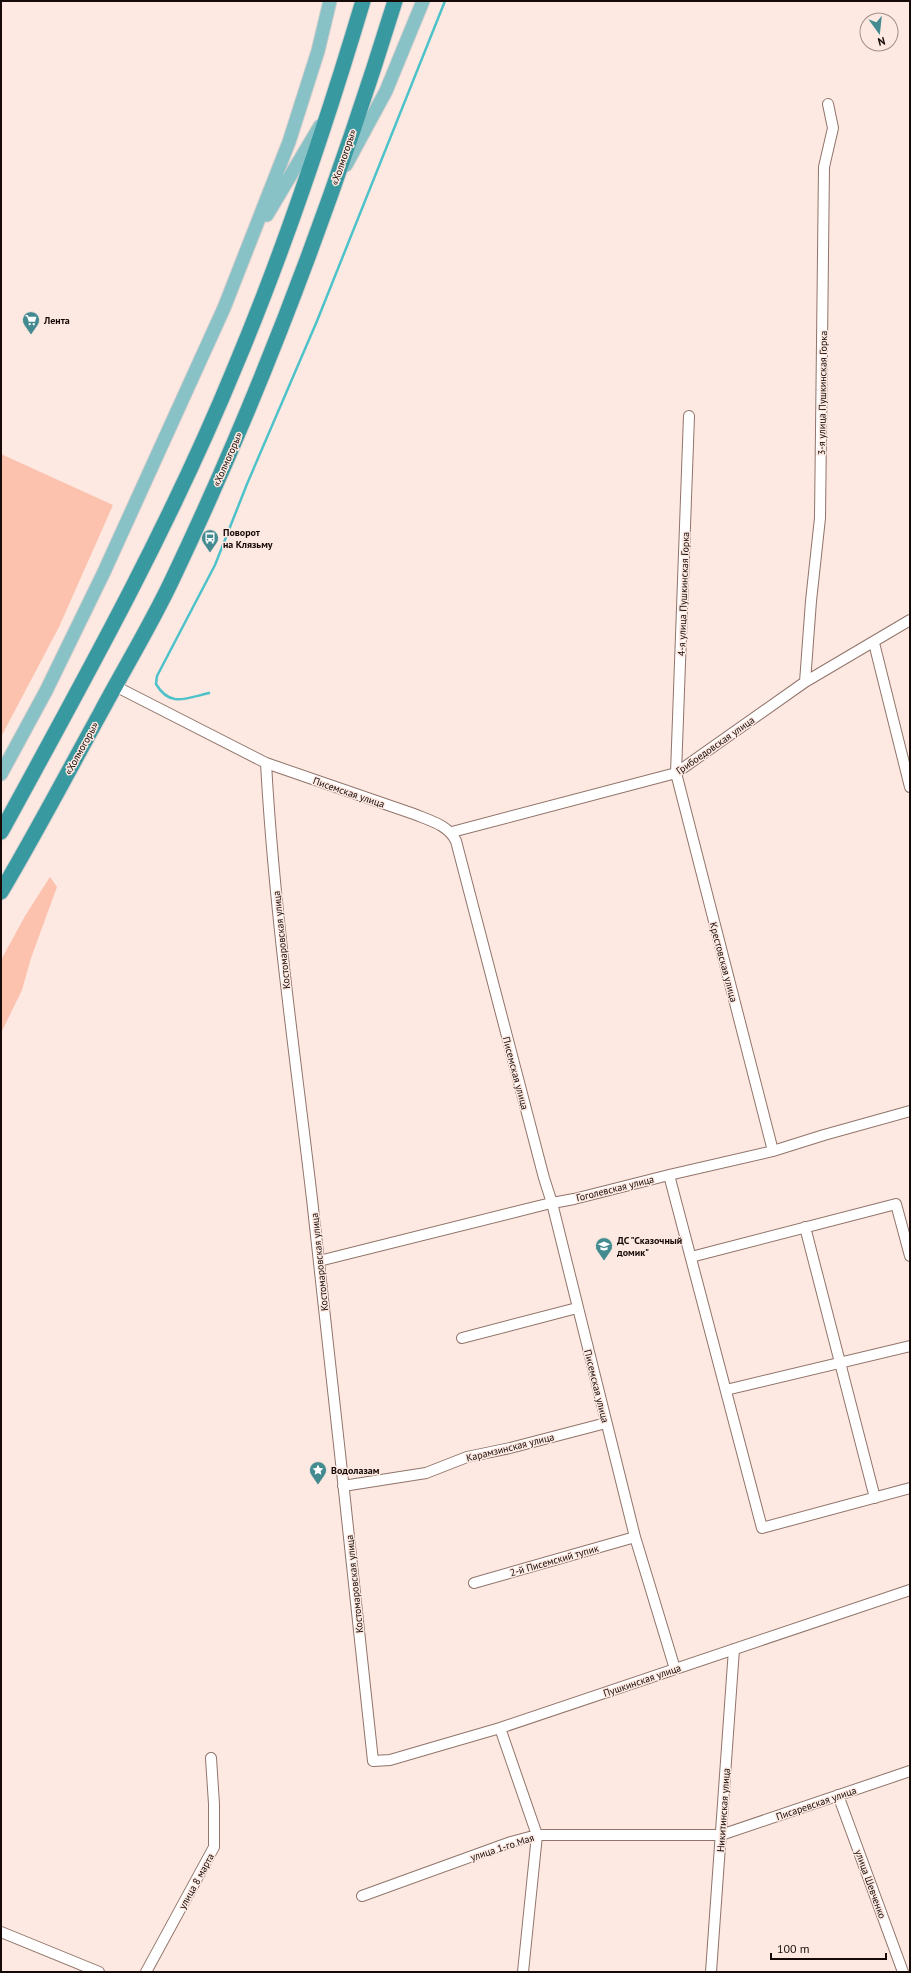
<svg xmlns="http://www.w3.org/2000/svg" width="911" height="1973" font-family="'PT Sans',sans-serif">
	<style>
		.green { fill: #fcc2ae }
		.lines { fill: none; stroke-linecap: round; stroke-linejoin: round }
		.stream { stroke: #4ec2c9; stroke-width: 2.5 }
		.minor-casing { stroke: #91746a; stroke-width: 12 }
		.major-casing { stroke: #d0cecd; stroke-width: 15 }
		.highway-casing { stroke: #d0cecd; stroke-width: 17 }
		.minor { stroke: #fff; stroke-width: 10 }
		.major { stroke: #88c2c6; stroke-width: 13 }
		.highway { stroke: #389aa0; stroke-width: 15 }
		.labels { text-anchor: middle; stroke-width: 3; stroke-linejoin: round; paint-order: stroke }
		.street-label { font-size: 10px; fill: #150a07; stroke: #fde9e2 }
		.poi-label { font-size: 10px; font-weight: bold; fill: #150a07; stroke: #fde9e2; text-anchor: start }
	</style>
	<rect width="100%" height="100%" fill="#fde9e2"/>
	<path class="green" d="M1 454 113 505 59 627 1 737Z
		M50 877 57 887 31 958 22 990 1 1033V960L25 916Z"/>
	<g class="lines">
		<path class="stream" d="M209 693C187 698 170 708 156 684L157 676 215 565 247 484 317 321 445 1"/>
		<g class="minor-casing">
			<path id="minor" d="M689 416 676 773 773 1151
				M874 643 910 787
				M805 682 811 601 820 518 824 167 833 128 828 104
				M115 686 266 763 414 814C431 821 448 825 456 841L544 1178 552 1203 635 1537 675 1669
				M266 763C274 909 295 1054 312 1199 333 1386 353 1574 373 1761L390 1760 500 1728 910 1590
				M452 832 676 773 805 682 910 620
				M669 1175 762 1528 910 1488
				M805 1227 875 1498
				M691 1257 896 1204 910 1256
				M319 1261 547 1204 574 1199 669 1175 773 1151 824 1135 910 1111
				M462 1338 577 1308
				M726 1390 910 1346
				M343 1486 426 1473 467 1457 510 1448 606 1423
				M474 1583 635 1537
				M500 1728 537 1835 523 1972
				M838 1795 903 1972
				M362 1896 511 1842 537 1835H721L910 1771
				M1 1932 99 1972
				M146 1972 214 1847V1804L211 1758
				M711 1972 734 1649"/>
		</g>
		<g class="major-casing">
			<path id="major" d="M346 165 386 91 423 1
				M267 215 320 126
				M1 774 46 691 104 572 224 308 289 142 318 51 330 1"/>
		</g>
		<g class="highway-casing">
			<path id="highway" d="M1 832C84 680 169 528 235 367 285 248 326 125 363 1
				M1 892C36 833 68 772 101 712 125 667 152 623 173 578 262 391 334 198 395 1"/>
		</g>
		<use href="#minor" class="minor"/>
		<use href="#major" class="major"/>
		<use href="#highway" class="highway"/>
	</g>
	<defs>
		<g id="supermarket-pin" transform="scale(0.9)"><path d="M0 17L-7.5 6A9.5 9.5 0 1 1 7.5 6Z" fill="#438b90" stroke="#fde9e2"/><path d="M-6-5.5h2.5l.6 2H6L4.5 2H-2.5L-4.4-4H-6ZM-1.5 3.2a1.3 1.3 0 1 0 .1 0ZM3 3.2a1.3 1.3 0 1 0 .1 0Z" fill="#fff"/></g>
		<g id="bus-pin" transform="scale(0.9)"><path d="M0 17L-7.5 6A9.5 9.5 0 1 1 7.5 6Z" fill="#438b90" stroke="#fde9e2"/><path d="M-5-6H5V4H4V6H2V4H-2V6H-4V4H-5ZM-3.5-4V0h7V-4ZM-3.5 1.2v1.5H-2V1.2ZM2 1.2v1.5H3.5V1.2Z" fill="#fff"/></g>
		<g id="school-pin" transform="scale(0.9)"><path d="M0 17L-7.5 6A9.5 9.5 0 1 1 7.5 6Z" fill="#438b90" stroke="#fde9e2"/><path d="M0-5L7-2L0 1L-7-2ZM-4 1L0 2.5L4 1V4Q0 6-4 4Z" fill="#fff"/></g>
		<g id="sight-pin" transform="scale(0.9)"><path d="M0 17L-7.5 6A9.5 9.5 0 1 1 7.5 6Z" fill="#438b90" stroke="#fde9e2"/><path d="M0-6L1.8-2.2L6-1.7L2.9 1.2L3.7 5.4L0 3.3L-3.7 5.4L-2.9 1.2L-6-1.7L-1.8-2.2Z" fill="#fff"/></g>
	</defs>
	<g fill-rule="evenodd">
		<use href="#supermarket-pin" x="31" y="320"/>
		<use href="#bus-pin" x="210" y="538"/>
		<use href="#school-pin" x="604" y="1246"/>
		<use href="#sight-pin" x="318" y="1470"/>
	</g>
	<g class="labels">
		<g class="street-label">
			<text transform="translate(343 157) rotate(-71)" y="4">«Холмогоры»</text>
			<text transform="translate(822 393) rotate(-89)" y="4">3-я улица Пушкинская Горка</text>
			<text transform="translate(227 459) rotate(-66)" y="4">«Холмогоры»</text>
			<text transform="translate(683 594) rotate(-88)" y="4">4-я улица Пушкинская Горка</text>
			<text transform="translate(715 745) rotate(-35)" y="4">Грибоедовская улица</text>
			<text transform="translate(81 748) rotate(-61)" y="4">«Холмогоры»</text>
			<text transform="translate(349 792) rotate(19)" y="4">Писемская улица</text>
			<text transform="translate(281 940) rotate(-96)" y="4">Костомаровская улица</text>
			<text transform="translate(724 962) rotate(75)" y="4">Крестовская улица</text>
			<text transform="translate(516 1073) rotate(75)" y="4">Писемская улица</text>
			<text transform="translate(615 1188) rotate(-14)" y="4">Гоголевская улица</text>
			<text transform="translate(319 1262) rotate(-96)" y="4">Костомаровская улица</text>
			<text transform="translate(597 1386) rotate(76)" y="4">Писемская улица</text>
			<text transform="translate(510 1447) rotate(-14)" y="4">Карамзинская улица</text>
			<text transform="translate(554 1560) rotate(-16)" y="4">2-й Писемский тупик</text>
			<text transform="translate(354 1584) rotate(-96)" y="4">Костомаровская улица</text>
			<text transform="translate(642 1680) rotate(-19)" y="4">Пушкинская улица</text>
			<text transform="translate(816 1803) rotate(-19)" y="4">Писаревская улица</text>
			<text transform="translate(723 1810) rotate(-86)" y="4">Никитинская улица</text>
			<text transform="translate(502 1847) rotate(-18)" y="4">улица 1-го Мая</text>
			<text transform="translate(196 1881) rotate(-61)" y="4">улица 8 марта</text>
			<text transform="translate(871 1884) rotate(70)" y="4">улица Шевченко</text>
		</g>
		<g class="poi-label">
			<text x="44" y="324">Лента</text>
			<text x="223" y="536">Поворот<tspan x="223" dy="12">на Клязьму</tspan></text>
			<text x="617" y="1244">ДС "Сказочный<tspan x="617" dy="12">домик"</tspan></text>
			<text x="331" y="1474">Водолазам</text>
		</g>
	</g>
	<rect width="911" height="1973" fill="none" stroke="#150a07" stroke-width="4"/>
	<g transform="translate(879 32) rotate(165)"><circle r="19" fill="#fde9e2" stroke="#a0908a"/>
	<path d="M0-3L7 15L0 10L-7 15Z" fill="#438b90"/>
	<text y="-6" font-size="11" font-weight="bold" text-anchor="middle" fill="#150a07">N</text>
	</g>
	<path d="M771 1953v6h115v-6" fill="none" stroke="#150a07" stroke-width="2"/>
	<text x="777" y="1953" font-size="12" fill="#150a07" stroke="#fde9e2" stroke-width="3" paint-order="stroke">100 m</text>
</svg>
